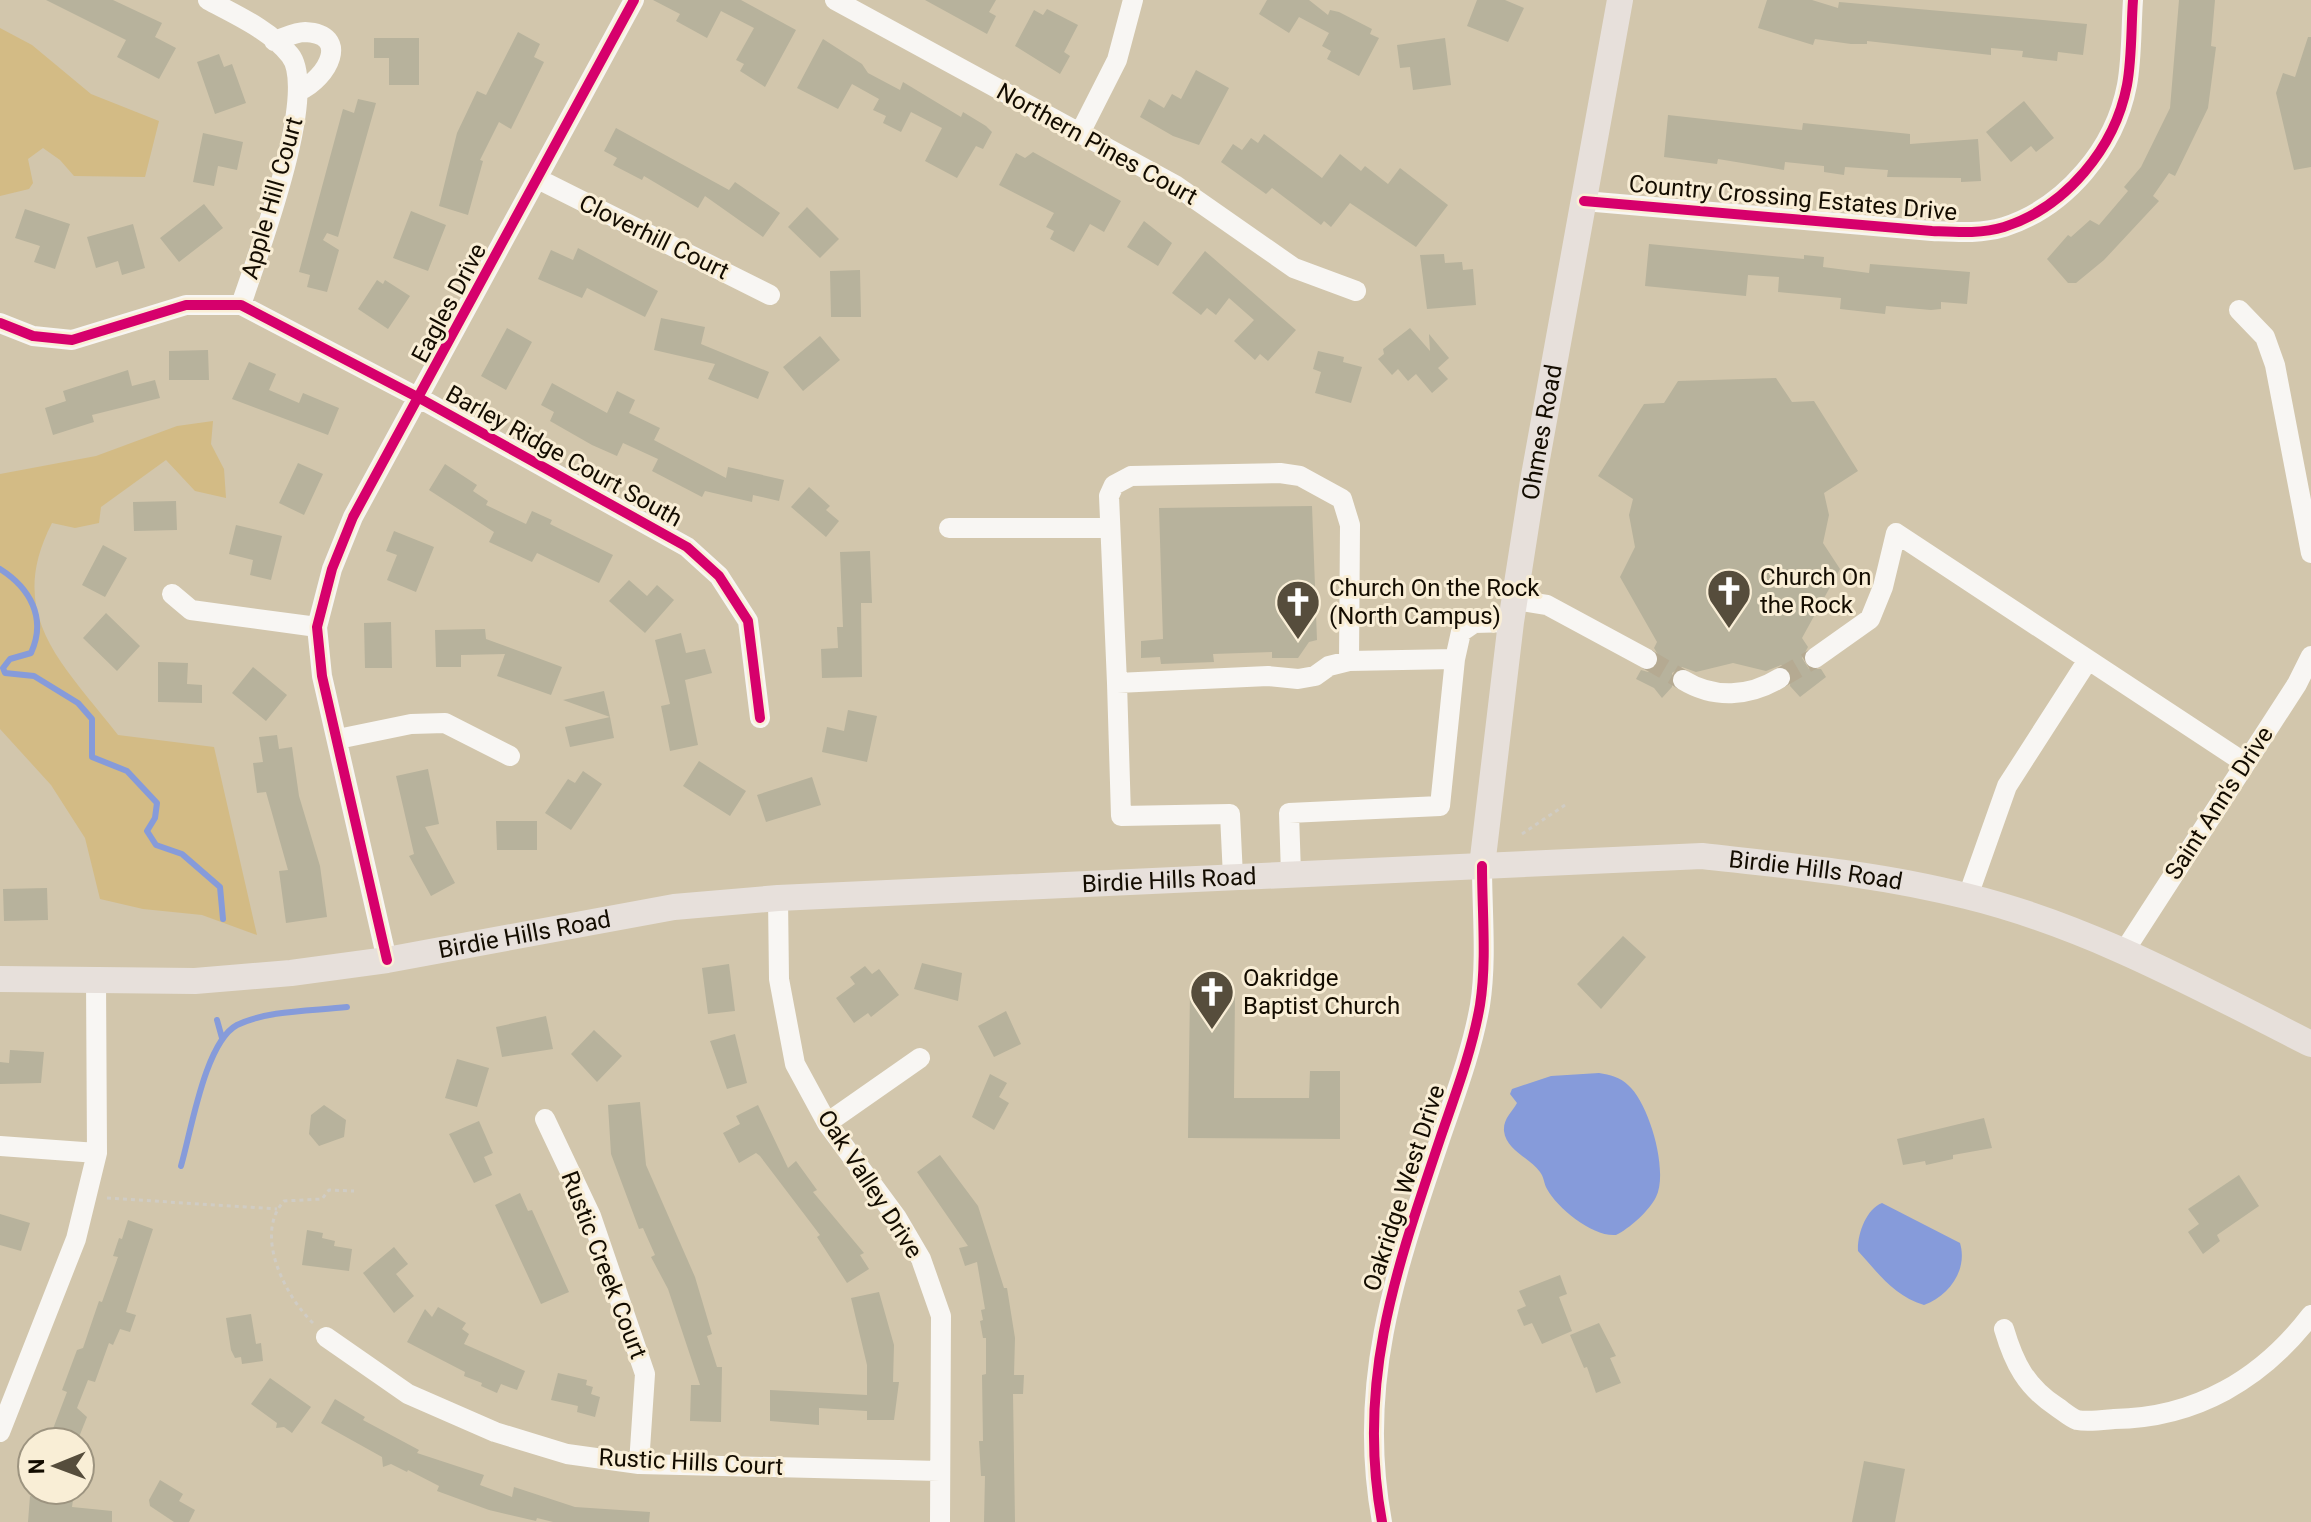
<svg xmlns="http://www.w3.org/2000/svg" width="2311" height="1522" font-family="Roboto,sans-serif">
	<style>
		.green { fill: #d3bb85 }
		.water { fill: #869bda }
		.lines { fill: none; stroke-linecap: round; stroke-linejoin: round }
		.stream { stroke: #869bda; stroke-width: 6 }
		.building { fill: #b7b29c }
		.minor-tunnel { stroke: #b5aa92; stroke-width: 20; stroke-dasharray: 20 10; stroke-linecap: butt }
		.path { stroke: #d0ccc4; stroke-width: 3; stroke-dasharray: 4 4; stroke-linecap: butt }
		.minor { stroke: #f8f6f3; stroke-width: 20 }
		.major { stroke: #e7e0db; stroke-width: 26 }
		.cycleway-casing { stroke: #f9eed6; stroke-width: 15 }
		.cycleway { stroke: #d6006c; stroke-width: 10 }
		.labels { text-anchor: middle; stroke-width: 6; stroke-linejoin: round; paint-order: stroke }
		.street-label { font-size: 24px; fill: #130c00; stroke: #f9eed6 }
		.poi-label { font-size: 24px; fill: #130c00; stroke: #f9eed6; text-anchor: start }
	</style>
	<rect width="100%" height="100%" fill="#d2c6ac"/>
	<path class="green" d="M0 28 32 45 91 94 159 121 145 177 74 176 60 160 43 148 28 159 33 183 29 189 0 196Z
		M213 421 211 444 224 469 226 498 195 491 166 460 101 507 99 523 75 528 52 523C4 616 64 665 118 735L214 747 257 935 202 915 143 909 100 899 85 838 51 785 0 729V474L96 456 177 426Z"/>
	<path class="water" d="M1599 1073C1610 1075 1620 1077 1628 1085 1649 1103 1669 1171 1656 1197 1650 1210 1629 1229 1616 1235 1593 1237 1558 1209 1547 1189 1544 1184 1544 1177 1540 1172 1530 1158 1506 1150 1504 1131 1503 1119 1512 1112 1517 1103L1510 1094 1512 1089 1551 1076Z
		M1882 1203 1960 1243C1968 1270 1949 1296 1924 1305 1894 1296 1878 1273 1858 1251 1857 1235 1866 1209 1882 1203Z"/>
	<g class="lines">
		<path class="stream" d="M0 569C30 588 47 618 31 653L10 659 3 668 5 673 34 676 78 703 92 719V757L127 771 157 803 155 818 147 831 156 845 182 854 220 887 223 919
			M217 1020 222 1038
			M181 1166C191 1132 205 1042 237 1025 268 1010 313 1011 347 1007"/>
	</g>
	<path class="building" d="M46 0H113L162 23 155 37 176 48 159 79 117 57 126 40Z
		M653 0H741L796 30 765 87 740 71 744 64 736 60 754 28 721 11 707 38 676 21 680 14Z
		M925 0H996L989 12 996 16 987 34Z
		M1267 0H1309L1328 15 1330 10 1339 12 1372 29 1370 34 1379 38 1359 76 1327 59 1331 51 1322 46 1329 33 1299 17 1289 33 1259 14Z
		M1477 0H1505L1524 8 1508 42 1467 26Z
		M1767 0H1812L1838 8 1839 2 2087 24 2083 55 2058 52 2057 61 2022 57 2023 51 1991 48V55L1867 41V44H1851L1815 39 1813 45 1758 28Z
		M2179 0H2215L2211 46 2216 47 2208 108 2175 176 2169 173 2153 196 2159 201 2104 260 2076 283H2068L2047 259 2068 235 2071 237 2090 220 2099 225 2128 191 2124 187 2141 167 2170 108Z
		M1047 9 1078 25 1064 52 1070 56 1060 74 1015 46 1034 10 1043 15Z
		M518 32 540 44 534 57 544 62 511 129 499 122 480 160 483 161 468 215 439 206 457 133 477 91 486 95Z
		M2308 37H2311V167L2294 170 2276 93 2283 73 2295 77Z
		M374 38H419V85H389V58H374Z
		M1445 38 1451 85 1413 90 1410 67 1400 68 1397 45Z
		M823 39 862 64 868 73 900 90 903 82 961 117 963 112 986 126 992 132 983 149 976 146 957 178 925 161 942 128 911 112 901 132 883 123 886 116 873 110 879 99 852 84 838 109 797 88Z
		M219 54 224 67 232 64 246 103 215 114 197 62Z
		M1196 70 1229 88 1199 145 1173 136 1140 117 1149 99 1164 108 1172 94 1181 99Z
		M358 99 376 103 338 237 327 233 323 240 339 250 327 292 307 287 310 275 299 272 343 109 354 113Z
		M2024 101 2054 138 2036 152 2031 146 2011 162 1986 132Z
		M1668 115 1802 130 1803 123 1910 134V144L1978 139 1981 181 1961 182V178L1887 177 1888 170 1845 167 1844 175 1824 172V166L1785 162 1784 170 1718 159 1717 164 1664 157Z
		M616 128 729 190 735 182 780 213 763 237 705 196 698 208 644 176 642 180 613 165 617 158 604 151Z
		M203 133 243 142 237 170 218 166 214 186 193 182Z
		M1264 134 1322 178 1340 154 1361 171 1365 166 1388 184 1400 168 1448 205 1416 247 1350 203 1331 227 1324 221 1321 225 1272 188 1266 194 1221 162 1233 144 1242 150 1251 138 1258 143Z
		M1033 152 1121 201 1104 232 1090 224 1074 252 1050 239 1054 231 1046 227 1054 213 999 185 1016 153 1025 158Z
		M204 204 223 228 179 262 160 238Z
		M807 207 839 239 820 258 788 227Z
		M25 209 70 224 55 269 34 262 40 246 15 238Z
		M411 211 446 225 428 271 393 258Z
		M1144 221 1172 243 1158 266 1127 247Z
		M133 224 145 268 122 275 118 261 96 268 87 237Z
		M1649 244 1804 259V255L1824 257 1823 267 1869 273 1870 264 1970 272 1967 304 1941 302V309L1931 310 1886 306 1885 314 1840 309 1841 298 1778 292 1779 277 1748 275 1746 296 1645 286Z
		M578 248 658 291 645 317 587 288 582 298 538 279 551 250 573 260Z
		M1205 251 1296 330 1268 361 1260 354 1255 360 1234 341 1254 320 1229 298 1216 315 1207 308 1201 315 1172 293Z
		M1444 254 1445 263 1462 262 1463 270 1473 269 1476 305 1427 309 1420 255Z
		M860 270 861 317H831L830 271Z
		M377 280 383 284 385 280 410 296 388 329 358 309Z
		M661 318 705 327 701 344 769 372 758 399 708 379 715 364 654 350Z
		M507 328 532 342 506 390 481 376Z
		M1410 328 1430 351 1429 334 1449 358 1438 368 1448 379 1432 393 1416 374 1408 381 1398 369 1392 375 1378 359 1384 354 1383 349Z
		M820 336 840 360 803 391 783 367Z
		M208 350 209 380H169V351Z
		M1318 351 1344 357 1343 362 1362 367 1351 403 1315 393 1321 372 1313 369Z
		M249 362 276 374 269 390 299 403 303 393 339 408 328 435 232 399Z
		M128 370 132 386 155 380 160 398 92 415 94 422 53 435 45 408 66 401 63 391Z
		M1776 378 1792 402 1814 401 1858 471 1824 493 1829 515 1823 543 1840 569 1802 638 1808 647 1802 658 1809 669H1821L1826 677 1800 697 1790 686 1791 671 1781 665 1766 671 1733 663 1696 672 1682 667 1672 673V687L1662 698 1654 688 1636 679 1641 670 1648 672 1658 666 1660 658 1654 648 1657 642 1620 577 1635 547 1629 515 1633 499 1598 476 1644 404 1664 403 1678 381Z
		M552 383 607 413 617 391 635 400 629 413 660 428 654 440 726 478 728 467 784 480 779 501 753 495 752 502 705 491 702 497 652 471 658 459 623 443 617 456 592 445 550 421 554 412 541 405Z
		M298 463 323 474 304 515 279 503Z
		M445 464 477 485 473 491 488 501 486 505 526 524 532 511 552 520 550 524 613 555 599 583 537 553 532 562 489 542 494 532 429 490Z
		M809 487 830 506 826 510 839 521 826 537 791 507Z
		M176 501 177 530 134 531 133 502Z
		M1312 506 1317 640 1309 642 1298 658H1272V652L1213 654 1214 662 1161 664 1160 657 1141 658V641L1163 639 1159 508Z
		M236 525 282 536 271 580 250 575 253 560 229 554Z
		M394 531 434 547 416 592 387 580 397 555 386 551Z
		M103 545 127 558 105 597 82 585Z
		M870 551 872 603H861L862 677 822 678 821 649 838 648 837 627H843L840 552Z
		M629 580 647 596 657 585 674 600 645 633 609 601Z
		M106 613 140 646 117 671 83 638Z
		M391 622 392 668H365L364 623Z
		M485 629 486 639 562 667 551 695 497 676 505 654 461 655V667H436L435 630Z
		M681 633 686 653 705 649 712 673 685 680 698 745 670 751 661 706 670 704 655 640Z
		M158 662 188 663 187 684 202 685V703L158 702Z
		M253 667 287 695 266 721 232 693Z
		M604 691 610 717 563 700Z
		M848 710 877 716 867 762 822 752 827 727 844 731Z
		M610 717 614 738 570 747 565 727Z
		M277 735 279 749 292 747 299 796 320 866 327 917 286 923 279 871 288 870 266 792 257 793 253 763 263 762 259 737Z
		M699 761 746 791 730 816 683 786Z
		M428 769 439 824 425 827 455 883 431 896 409 856 414 854 396 776Z
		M583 771 602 784 571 830 545 813 568 779 575 783Z
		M812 777 821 805 766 822 757 795Z
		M496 821H537V850H497Z
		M47 888 48 920 4 921 3 889Z
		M1623 936 1646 957 1601 1009 1577 984Z
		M922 963 962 973 958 1001 914 989Z
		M729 964 735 1011 708 1014 702 968Z
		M865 966 872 974 879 969 899 995 871 1017 868 1013 854 1023 836 998 855 984 850 977Z
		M1190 991 1235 992 1234 1098H1309L1310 1071H1340V1139L1188 1138Z
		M1006 1011 1021 1044 994 1057 978 1026Z
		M546 1016 553 1049 502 1057 496 1027Z
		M594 1030 622 1056 597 1082 571 1054Z
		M735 1034 747 1083 727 1089 710 1041Z
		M10 1050 44 1052 41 1083 0 1084V1062L9 1063Z
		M457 1059 489 1068 477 1107 445 1098Z
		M990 1074 1007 1083 999 1097 1009 1103 994 1130 972 1117Z
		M640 1102 646 1165 695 1277 712 1334 707 1336 717 1367H722L721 1422 690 1421 691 1385H700L668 1289 651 1257 655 1255 643 1228 639 1229 611 1154 608 1105Z
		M324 1105 346 1120 344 1137 319 1146 309 1134 311 1115Z
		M758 1105 788 1168 796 1161 817 1190 813 1192 864 1253 860 1255 869 1269 847 1283 817 1237 820 1235 760 1156 756 1153 739 1163 723 1133 740 1124 736 1116Z
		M1984 1118 1992 1148 1953 1155V1159L1926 1165 1925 1161 1903 1165 1897 1139Z
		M479 1121 493 1153 484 1157 492 1175 474 1183 449 1134Z
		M940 1155 978 1206 1004 1288H1007L1015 1338 1014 1375H1024L1023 1394H1013L1015 1522H984L985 1476H981L979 1441H983L982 1375 986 1374V1338H983L980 1321 983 1320 981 1310 985 1309 977 1262 965 1266 959 1248 968 1246 917 1172Z
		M2239 1175 2259 1206 2217 1235 2220 1241 2203 1254 2188 1232 2199 1224 2188 1209Z
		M520 1193 528 1211 532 1210 569 1292 541 1304 495 1205Z
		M0 1214 30 1223 21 1251 0 1245Z
		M128 1220 153 1229 126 1312 136 1315 130 1332 120 1329 113 1345 109 1343 95 1382 88 1380 77 1408 87 1417 77 1442H48L67 1392 62 1390 77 1350 83 1348 99 1301 102 1302 118 1257 113 1256 119 1238 122 1239Z
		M307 1230 323 1233 322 1238 335 1241 334 1246 352 1249 349 1271 302 1265Z
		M394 1247 408 1264 396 1274 414 1296 394 1313 363 1273Z
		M1560 1275 1567 1294 1559 1297 1572 1331 1542 1344 1532 1323 1524 1326 1517 1310 1526 1306 1519 1291Z
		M879 1292 894 1345 893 1382H899L894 1420H867V1411L819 1408V1425L770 1421V1390L867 1395V1365L851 1298Z
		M438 1307 466 1323 462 1329 469 1334 464 1344 525 1371 517 1390 501 1384 497 1393 481 1386 482 1383 464 1376 465 1372 407 1342 425 1309 432 1317Z
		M251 1314 256 1344 261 1343 263 1361 242 1364 241 1357 235 1358 231 1350 226 1318Z
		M1599 1323 1616 1356 1610 1358 1621 1383 1596 1393 1587 1367 1584 1368 1570 1335Z
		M558 1373 587 1380 586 1385 593 1387 591 1394 600 1397 595 1417 577 1412 578 1406 551 1400Z
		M270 1378 311 1407 292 1433 284 1427 276 1428 277 1423 251 1404Z
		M335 1399 365 1417 363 1420 419 1450 417 1453 484 1475 480 1485 512 1497 514 1487 575 1507 650 1512 649 1522H553L537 1518 536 1521 489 1510 437 1491 439 1486 408 1470 407 1472 391 1464 383 1467 382 1457 321 1423Z
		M1864 1461 1905 1469 1895 1522H1852Z
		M160 1480 183 1494 179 1501 195 1510 189 1522H174L150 1506 149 1500Z
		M30 1496 73 1500 72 1507 112 1511V1522H28Z"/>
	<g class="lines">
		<path class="minor-tunnel" d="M1647 659 1683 680
			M1780 678 1815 658"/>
		<path class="path" d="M1522 834 1565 805
			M107 1198 277 1209
			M313 1323C286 1297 253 1235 284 1201L322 1199 329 1190 354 1191"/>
		<path class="minor" d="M208 0C236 15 270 30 290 55 320 92 256 259 241 305
			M835 0 1175 185 1294 268 1356 291
			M274 41C284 38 295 32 305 32 351 34 328 78 299 91
			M1080 133 1117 60 1133 0
			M538 179 770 295
			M1584 201 1932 231C1956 232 1981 234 2004 227 2066 207 2115 148 2127 85 2132 58 2131 28 2133 0
			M2239 310 2265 337 2275 365 2311 553
			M0 323 33 336 72 340 186 305H241L421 399 687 547 719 576 748 621 760 718
			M949 528H1110
			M172 594 191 610 317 627
			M1515 600 1547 605 1647 659
			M1815 658 1870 619 1883 587 1896 533 2245 763
			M1683 680C1714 699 1749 697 1780 678
			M1117 683 1109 496 1114 485 1131 476 1280 473 1300 476 1342 499 1350 525 1349 661
			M338 739 411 724 445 723 510 756
			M1291 874 1289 813 1440 806 1455 659 1461 632 1474 623 1511 622
			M1233 877 1230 814 1121 816 1117 683 1268 676 1298 679 1315 676 1329 666 1349 661 1455 659
			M1968 896 2007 786 2088 660
			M778 898 779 979 795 1064 827 1123 897 1218 921 1259 941 1316 940 1522
			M2125 950 2297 684 2311 656
			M387 960 322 676 317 627 332 569 353 517 634 0
			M545 1119 591 1216 645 1374 639 1464
			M827 1123 920 1058
			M0 1146 97 1153
			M2004 1329C2014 1363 2026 1387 2057 1407 2063 1411 2071 1418 2077 1420 2088 1422 2103 1420 2114 1419 2196 1418 2262 1379 2311 1315
			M326 1337 408 1394 495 1432 567 1454 639 1464 940 1471
			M0 1432 76 1239 97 1153 96 978
			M1382 1522C1356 1382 1396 1270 1440 1139 1455 1095 1472 1051 1480 1005 1487 961 1482 911 1482 866"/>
		<g class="major">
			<path id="s1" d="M1482 866 1511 622 1533 481 1620 0"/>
			<path id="s2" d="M0 979 195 981 291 973 387 960 674 907 778 898 1702 856C1791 866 1880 874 1966 896 2089 926 2200 988 2311 1044"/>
		</g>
		<g class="cycleway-casing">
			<path id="cycleway" d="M1584 201 1932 231C1956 232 1981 234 2004 227 2066 207 2115 148 2127 85 2132 58 2131 28 2133 0
				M0 323 33 336 72 340 186 305H241L421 399 687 547 719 576 748 621 760 718
				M387 960 322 676 317 627 332 569 353 517 634 0
				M1382 1522C1356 1382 1396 1270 1440 1139 1455 1095 1472 1051 1480 1005 1487 961 1482 911 1482 866"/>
		</g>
		<use href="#cycleway" class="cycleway"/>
	</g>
	<defs>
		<g id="church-pin" transform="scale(2.3)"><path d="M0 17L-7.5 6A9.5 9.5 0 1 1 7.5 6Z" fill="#564d3c" stroke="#f9eed6"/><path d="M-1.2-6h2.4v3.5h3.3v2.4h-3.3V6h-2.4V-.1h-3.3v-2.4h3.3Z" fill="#fff"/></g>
	</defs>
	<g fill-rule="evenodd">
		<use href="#church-pin" x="1729" y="591"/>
		<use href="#church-pin" x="1298" y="602"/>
		<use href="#church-pin" x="1212" y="992"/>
	</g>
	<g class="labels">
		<g class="street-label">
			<text transform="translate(1097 144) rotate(29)" y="8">Northern Pines Court</text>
			<text transform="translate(272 198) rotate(-74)" y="8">Apple Hill Court</text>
			<text transform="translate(1793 198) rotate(5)" y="8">Country Crossing Estates Drive</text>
			<text transform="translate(654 237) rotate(26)" y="8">Cloverhill Court</text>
			<text transform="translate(449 303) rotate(-62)" y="8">Eagles Drive</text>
			<text dy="8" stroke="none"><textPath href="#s1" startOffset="438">Ohmes Road</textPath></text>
			<text transform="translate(564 456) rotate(29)" y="8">Barley Ridge Court South</text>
			<text transform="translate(2219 803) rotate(-57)" y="8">Saint Ann's Drive</text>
			<text dy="8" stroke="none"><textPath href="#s2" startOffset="1824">Birdie Hills Road</textPath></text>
			<text dy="8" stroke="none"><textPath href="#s2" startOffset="1176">Birdie Hills Road</textPath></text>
			<text dy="8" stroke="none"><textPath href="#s2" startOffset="528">Birdie Hills Road</textPath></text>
			<text transform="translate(870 1184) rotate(57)" y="8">Oak Valley Drive</text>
			<text transform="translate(1404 1188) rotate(-72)" y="8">Oakridge West Drive</text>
			<text transform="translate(604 1265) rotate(69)" y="8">Rustic Creek Court</text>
			<text transform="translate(691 1462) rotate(3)" y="8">Rustic Hills Court</text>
		</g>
		<g class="poi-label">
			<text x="1760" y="585">Church On<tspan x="1760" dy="28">the Rock</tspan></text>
			<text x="1329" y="596">Church On the Rock<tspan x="1329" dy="28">(North Campus)</tspan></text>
			<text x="1243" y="986">Oakridge<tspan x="1243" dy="28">Baptist Church</tspan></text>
		</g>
	</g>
	<g transform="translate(56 1466) rotate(269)"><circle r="38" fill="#f9eed6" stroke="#9d9480" stroke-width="2"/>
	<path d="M0-6L14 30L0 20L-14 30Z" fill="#564d3c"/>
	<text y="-12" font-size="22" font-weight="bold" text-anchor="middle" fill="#130c00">N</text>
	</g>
</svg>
